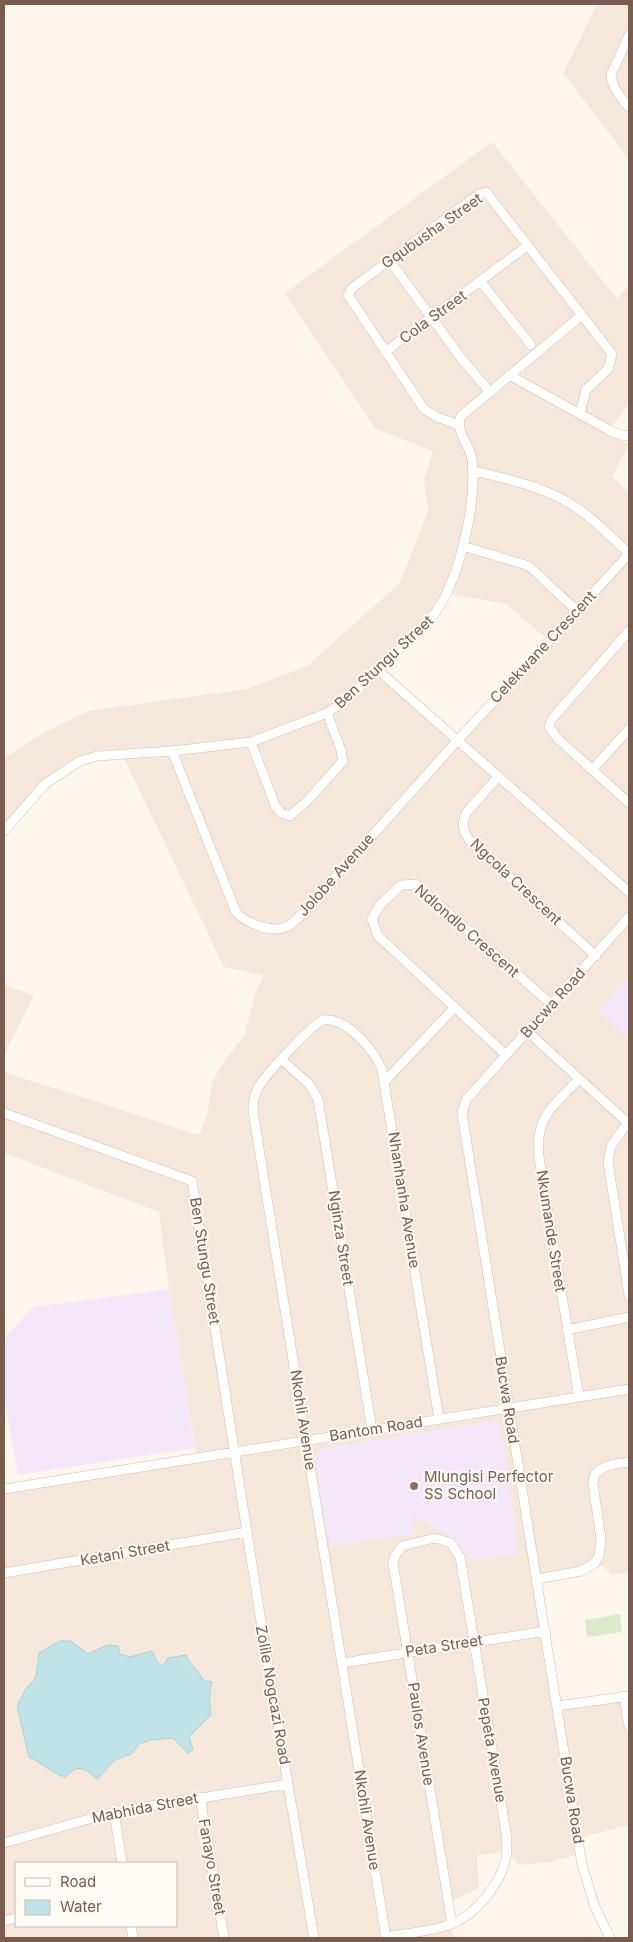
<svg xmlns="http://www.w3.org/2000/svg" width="633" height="1942" font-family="Inter,sans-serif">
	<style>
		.residential { fill: #f5e8da; fill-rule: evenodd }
		.education { fill: #f3e8fa }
		.green { fill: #d8ecc9 }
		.water { fill: #bfe3e8; stroke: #a5d3da }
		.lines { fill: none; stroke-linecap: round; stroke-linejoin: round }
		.minor-casing { stroke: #d1beb0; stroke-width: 10 }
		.minor { stroke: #fff; stroke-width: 9 }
		.education-dot { fill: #8d6e63; stroke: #fffaf3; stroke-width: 2 }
		.labels { text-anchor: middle; stroke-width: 4; stroke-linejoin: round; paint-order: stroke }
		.street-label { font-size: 15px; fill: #7a5c4d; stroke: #fffaf3 }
		.education-label { font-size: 15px; fill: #785e54; stroke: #fffaf3; text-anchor: start }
	</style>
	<rect width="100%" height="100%" fill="#fdf6ec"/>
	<path class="residential" d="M597 4H629V159L563 73Z
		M492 142 617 299 629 286V403L609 430 629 445 612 476 629 493V1572L612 1575 603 1566 538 1578 557 1705 629 1696V1825L578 1838 580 1854 550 1862 519 1865 507 1852 477 1855 479 1888 449 1902 453 1938H4V1489L197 1457 169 1289 159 1212 4 1153V1072L199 1135 207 1115 212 1083 221 1066 244 1036 257 989 264 975 224 967 122 754H113L64 770 4 831V759L45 732 88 711 246 689 307 666 400 583 428 511 424 479 433 451 376 429 285 293ZM447 593 506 604 548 640 457 740 379 670 443 604ZM16 1863H176V1926H16Z
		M4 985 34 995 4 1055Z"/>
	<path class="education" d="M629 977V1040L599 1011Z
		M169 1289 195 1448 18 1475 4 1396V1338L33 1307Z
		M493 1421 501 1428 519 1554 472 1560 445 1533 412 1515 414 1534 330 1546 315 1457 321 1449Z"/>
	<path class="green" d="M620 1614 622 1632 587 1637 585 1620Z"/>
	<path class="water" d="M60 1641H71L88 1654 108 1645 118 1646 120 1654 130 1657 152 1651 158 1663 163 1666 168 1658 186 1655C190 1665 199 1671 204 1681L212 1682C209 1691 209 1705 211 1715L189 1737 193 1750 188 1753 173 1738 150 1740 139 1744 131 1754 115 1760 97 1779 86 1770 76 1768 65 1777C51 1773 42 1763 29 1757L17 1706 26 1689 36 1677 39 1653Z"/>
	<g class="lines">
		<g class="minor-casing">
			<path id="minor" d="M629 35 611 75C612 88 621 98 629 107
				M390 261 461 358 489 391
				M481 282 531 345
				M385 352 527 246
				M509 375 609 430 623 436 629 435
				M459 425 437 417 424 409 348 295 352 288 479 194 486 192 612 354 608 369 586 390 580 414
				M473 471C509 479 550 488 580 510 598 523 613 539 629 553
				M463 546 529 566 576 610
				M629 631 552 719 549 726 557 738 629 803
				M378 670 629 892
				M251 742 275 805 281 813 290 816 309 799 343 761 341 750 327 713
				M172 751 236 912C245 923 271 933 286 927 291 925 297 919 301 915L457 741 629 554
				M592 770 629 729
				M497 778 466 813C461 825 463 832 471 842L596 956
				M4 831 45 784 80 761 97 756 172 751 251 742 327 713 346 700 428 622C459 587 477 505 472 459 470 445 454 430 461 416L582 315
				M528 1032 628 1123
				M505 1054 378 936 372 919 379 906 401 885 416 884 552 1005
				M282 1060 309 1084 318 1099 372 1430
				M385 1081 455 1007
				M4 1113 192 1181 267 1660 314 1938
				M629 1121 611 1146 608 1162 629 1295
				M567 1330 629 1317
				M579 1397 540 1164C533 1118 550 1110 579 1079
				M4 1489 629 1389
				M4 1573 247 1532
				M538 1579 581 1571 595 1563 599 1556 601 1539 593 1484C593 1465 614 1464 629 1462
				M342 1663 546 1631
				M624 1696 629 1726
				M557 1706 629 1696
				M200 1797 224 1938
				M114 1812 122 1863
				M4 1843 114 1812 288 1784
				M4 1921 16 1918
				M131 1926 133 1938
				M386 1937C406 1933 437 1931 454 1923 477 1913 501 1883 506 1858 508 1848 507 1838 505 1827L460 1557 451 1543 435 1538 402 1546 395 1556 393 1563 452 1924
				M386 1938 253 1111C253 1103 254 1095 258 1088 265 1075 311 1025 323 1020 347 1017 374 1050 382 1070L439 1419
				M610 1938 595 1907 582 1865 462 1113 466 1100 629 917"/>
		</g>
		<use href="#minor" class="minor"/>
	</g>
	<circle class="education-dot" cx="414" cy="1486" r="5"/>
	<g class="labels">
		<g class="street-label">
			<text transform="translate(432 231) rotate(-35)" y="5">Gqubusha Street</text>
			<text transform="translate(433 317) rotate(-36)" y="5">Cola Street</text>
			<text transform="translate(543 647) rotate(-47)" y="5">Celekwane Crescent</text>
			<text transform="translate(384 662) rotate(-43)" y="5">Ben Stungu Street</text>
			<text transform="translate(336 875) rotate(-48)" y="5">Jolobe Avenue</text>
			<text transform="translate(516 882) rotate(43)" y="5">Ngcola Crescent</text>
			<text transform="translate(467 931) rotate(41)" y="5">Ndlondlo Crescent</text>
			<text transform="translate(553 1003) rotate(-48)" y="5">Bucwa Road</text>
			<text transform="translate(404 1200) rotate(81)" y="5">Nhanhanha Avenue</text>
			<text transform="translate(551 1231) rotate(81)" y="5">Nkumande Street</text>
			<text transform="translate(341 1238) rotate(81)" y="5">Nginza Street</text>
			<text transform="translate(205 1261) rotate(81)" y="5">Ben Stungu Street</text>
			<text transform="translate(507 1400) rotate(81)" y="5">Bucwa Road</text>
			<text transform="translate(303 1420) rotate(81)" y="5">Nkohli Avenue</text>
			<text transform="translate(376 1429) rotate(-9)" y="5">Bantom Road</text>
			<text transform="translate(125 1553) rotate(-10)" y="5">Ketani Street</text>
			<text transform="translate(444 1646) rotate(-9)" y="5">Peta Street</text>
			<text transform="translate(273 1695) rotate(80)" y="5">Zolile Nogcazi Road</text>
			<text transform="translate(421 1734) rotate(81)" y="5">Paulos Avenue</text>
			<text transform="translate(492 1750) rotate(80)" y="5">Pepeta Avenue</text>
			<text transform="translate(572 1800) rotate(81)" y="5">Bucwa Road</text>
			<text transform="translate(145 1808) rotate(-11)" y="5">Mabhida Street</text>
			<text transform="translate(367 1820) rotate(81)" y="5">Nkohli Avenue</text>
			<text transform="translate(212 1867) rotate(80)" y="5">Fanayo Street</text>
		</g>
		<g class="education-label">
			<text x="424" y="1482">Mlungisi Perfector<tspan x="424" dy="17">SS School</tspan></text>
		</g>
	</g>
	<rect width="633" height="1942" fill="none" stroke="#7a5c4d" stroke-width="10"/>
	<rect x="15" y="1862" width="162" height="65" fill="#fffaf3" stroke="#cabbb1"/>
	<rect x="25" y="1878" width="25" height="8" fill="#ffffff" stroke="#cabbb1"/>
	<text x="60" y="1887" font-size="15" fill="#7a5c4d">Road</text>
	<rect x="25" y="1900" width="25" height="15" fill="#bfe3e8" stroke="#cabbb1"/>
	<text x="60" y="1912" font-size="15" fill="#7a5c4d">Water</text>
</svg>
